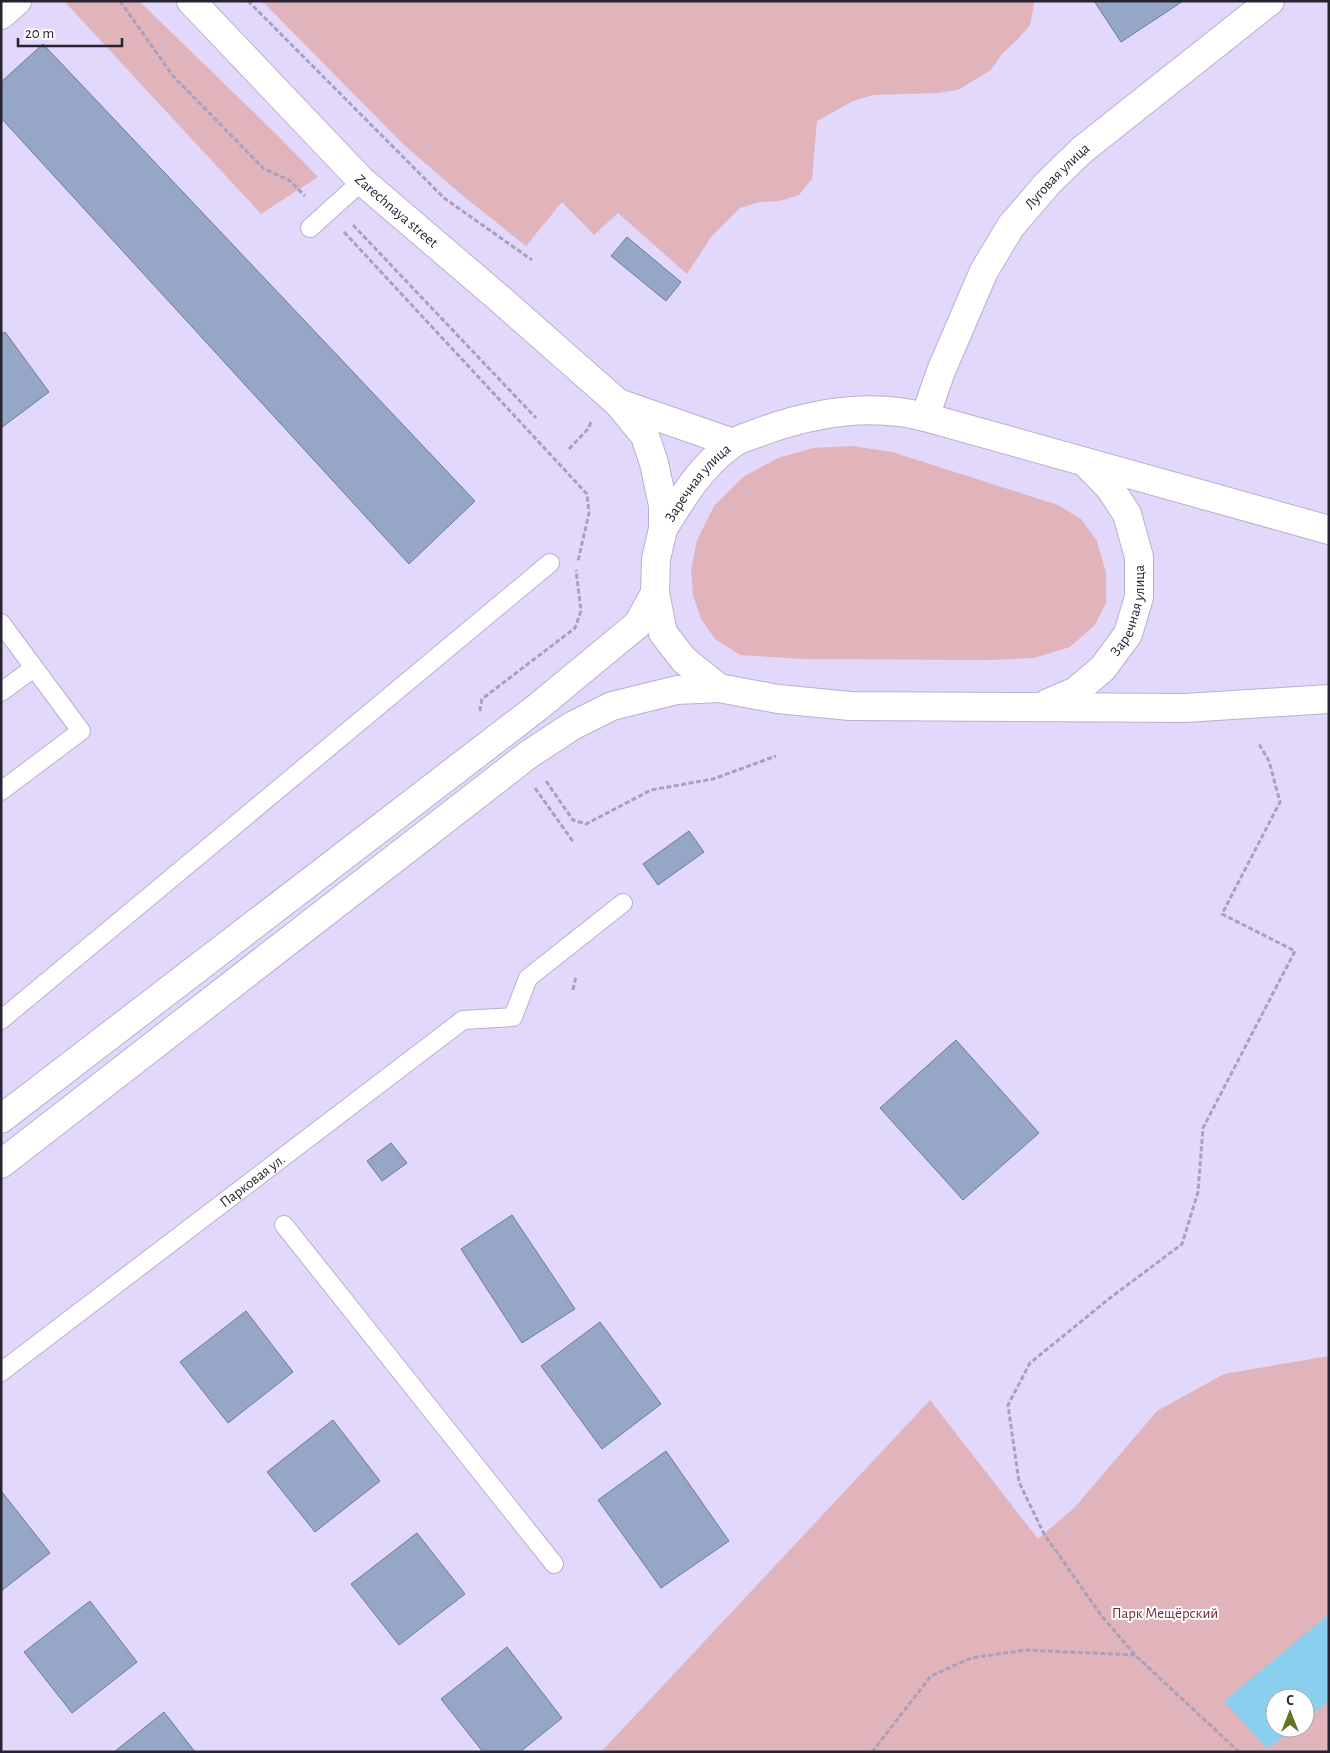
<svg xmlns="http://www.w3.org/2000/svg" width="1330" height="1753" font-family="'Alegreya Sans',sans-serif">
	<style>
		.green { fill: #e0b4ba; fill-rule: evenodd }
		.water { fill: #8bcfee }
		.building { fill: #96a6c6; stroke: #6c7b99 }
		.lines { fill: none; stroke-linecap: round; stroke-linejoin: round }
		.service-casing { stroke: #b9afd1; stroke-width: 20 }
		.minor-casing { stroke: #b9afd1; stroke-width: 30 }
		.tertiary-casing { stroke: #b9afd1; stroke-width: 30 }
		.path { stroke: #a8a0bc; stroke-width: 3; stroke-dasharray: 5 2.5; stroke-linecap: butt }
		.service { stroke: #fff; stroke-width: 18 }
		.minor { stroke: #fff; stroke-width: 28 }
		.tertiary { stroke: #fff; stroke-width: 28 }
		.labels { text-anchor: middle; stroke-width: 4; stroke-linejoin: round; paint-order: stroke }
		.street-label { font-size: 15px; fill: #272330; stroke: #fff }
		.park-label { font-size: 15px; fill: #722438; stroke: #fff }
	</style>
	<rect width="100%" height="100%" fill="#e2d8fb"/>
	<path class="green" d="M64 1H139L277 135 318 177 261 214Z
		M262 1H1034V4L1030 25 1017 40 1002 54 991 70 958 90 937 93 873 95 853 101 817 121 812 179 799 195 779 201 760 202 740 208 711 237 687 274 618 213 594 235 562 202 526 246 462 195 403 144Z
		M851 446 892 452 1058 505 1081 519 1097 541 1106 573V603L1095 625 1070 647 1034 658 989 660 803 659 740 655 715 639 701 619 693 595 691 570 697 540 714 506 743 477 778 458 813 448Z
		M1329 1356V1752H601L930 1400 1038 1539 1075 1507 1157 1411 1224 1374ZM1275 1698H1305V1728H1275Z"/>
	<path class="water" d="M1329 1614V1701L1305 1720V1698H1275V1728H1294L1267 1749 1224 1701Z"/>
	<path class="building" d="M1094 1H1183L1121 42Z
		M43 44 475 501 409 564 1 118V82Z
		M627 237 681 282 666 301 611 256Z
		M5 332 49 392 1 428V335Z
		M689 831 704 852 658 885 643 864Z
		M956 1040 1039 1133 963 1200 880 1108Z
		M391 1143 407 1163 382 1181 367 1161Z
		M512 1215 575 1309 522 1343 461 1249Z
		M246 1311 293 1372 228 1423 180 1362Z
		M600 1322 661 1404 602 1449 541 1366Z
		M333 1420 380 1481 315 1532 267 1472Z
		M666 1451 729 1541 661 1588 598 1500Z
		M1 1492H2L50 1553 1 1591Z
		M417 1533 465 1594 399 1645 351 1584Z
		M90 1601 137 1662 72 1713 24 1652Z
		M507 1647 562 1718 520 1752H483L441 1699Z
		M164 1712 195 1752H114Z"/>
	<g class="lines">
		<g class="service-casing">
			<g id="service">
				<path d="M310 228 362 181"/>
				<path d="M1 623 81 731 1 791"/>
				<path d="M1 692 34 668"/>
				<path d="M1 1020 550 563"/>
				<path d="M284 1225 554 1564"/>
				<path id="s1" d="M1 1372 463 1020 513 1017 528 978 623 903"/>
			</g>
		</g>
		<g class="minor-casing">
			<g id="minor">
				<path d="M1 15 17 1"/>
				<path id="s2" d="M925 417 941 371 984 271 1011 226 1048 183 1082 150 1270 1"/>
			</g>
		</g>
		<g class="tertiary-casing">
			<g id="tertiary">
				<path id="s3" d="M191 1 362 181 500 299 618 403 645 436 654 463 663 505V529L656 559 655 593 663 633 684 660 719 688 778 699 850 706 1185 708 1329 699"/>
				<path d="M618 403 733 443"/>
				<path id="s4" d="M663 529C682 498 701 466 732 444 739 438 751 436 760 432 812 413 871 403 925 417L1329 530"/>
				<path id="s5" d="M1048 703 1076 691 1103 668 1128 634 1139 597V557L1127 514 1110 488 1085 462"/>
				<path d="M1 1119 539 706 638 624 655 593"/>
				<path d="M1 1164 528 755 572 726 612 706 677 690 719 688"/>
			</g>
		</g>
		<path class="path" d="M120 1 173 76 264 169 289 180 305 196
			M248 1 444 198 532 260
			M353 225 536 418
			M344 232 587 494 589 513 578 561
			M569 449 588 429 592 420
			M481 711 480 709 482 699 575 628 581 611 576 570
			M546 781 573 820 586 824 651 790 713 779 776 756
			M535 788 574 843
			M573 990 576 976
			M872 1752 931 1676 971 1658 1025 1650 1135 1655
			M1239 1752 1135 1655 1101 1615 1044 1534 1019 1482 1008 1405 1030 1363 1110 1298 1182 1244 1198 1192 1203 1128 1295 951 1222 914 1280 802 1269 761 1259 744"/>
		<use href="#service" class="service"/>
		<use href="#minor" class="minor"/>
		<use href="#tertiary" class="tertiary"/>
	</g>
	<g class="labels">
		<g class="street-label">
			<text dy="5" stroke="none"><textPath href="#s2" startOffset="278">Луговая улица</textPath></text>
			<text dy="5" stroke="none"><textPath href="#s3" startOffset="294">Zarechnaya street</textPath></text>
			<text dy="5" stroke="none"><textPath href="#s4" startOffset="58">Заречная улица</textPath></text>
			<text dy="5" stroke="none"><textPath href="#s5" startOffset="131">Заречная улица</textPath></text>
			<text dy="5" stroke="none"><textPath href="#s1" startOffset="316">Парковая ул.</textPath></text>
		</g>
		<g class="park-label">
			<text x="1165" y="1618">Парк Мещёрский</text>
		</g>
	</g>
	<rect width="1330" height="1753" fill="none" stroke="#272330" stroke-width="5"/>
	<g transform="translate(1290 1713)"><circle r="24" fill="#ffffff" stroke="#a9a7ac"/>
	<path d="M0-4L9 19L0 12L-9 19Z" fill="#607627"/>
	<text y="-8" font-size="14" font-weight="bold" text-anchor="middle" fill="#272330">С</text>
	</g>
	<path d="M18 38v8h104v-8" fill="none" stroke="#272330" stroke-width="2.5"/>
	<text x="25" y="38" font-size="15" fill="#272330" stroke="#ffffff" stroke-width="4" paint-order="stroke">20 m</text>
</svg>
